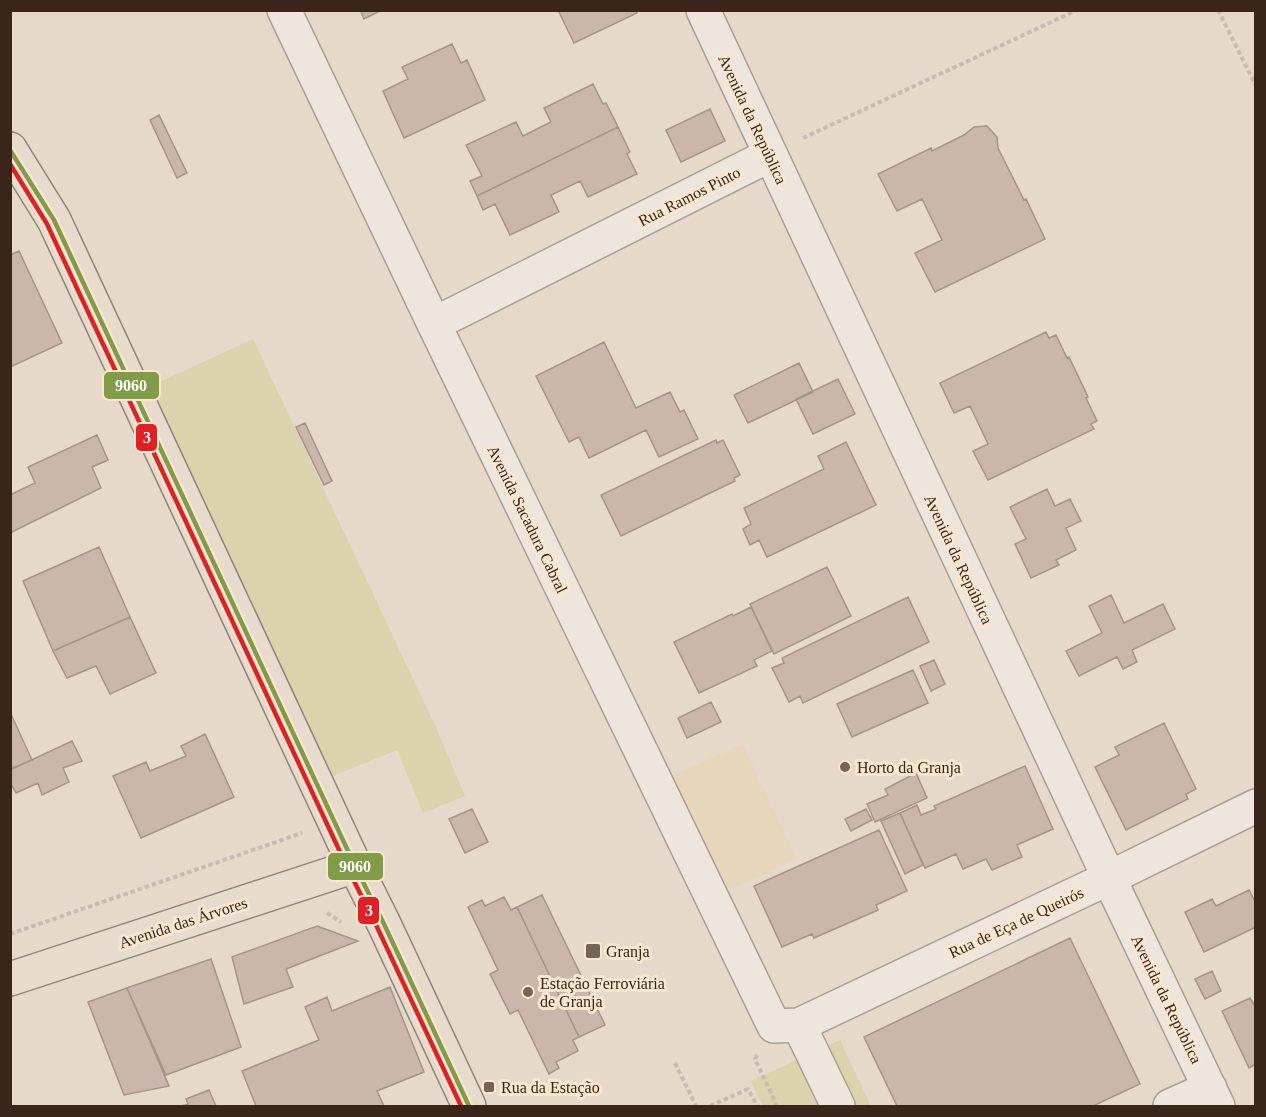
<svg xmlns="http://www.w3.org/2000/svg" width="1266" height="1117" font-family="'Times New Roman',serif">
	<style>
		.farmland { fill: #e7d6b9 }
		.green { fill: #dad3ab }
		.building { fill: #cab6aa; stroke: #a6948a; stroke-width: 1.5 }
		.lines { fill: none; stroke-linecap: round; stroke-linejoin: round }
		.minor-casing { stroke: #ab9e94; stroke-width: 36 }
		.major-casing { stroke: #90847a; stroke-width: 36 }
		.path { stroke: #c6bcb4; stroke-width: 4; stroke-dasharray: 4.5 3; stroke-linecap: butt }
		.minor { stroke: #eee6dd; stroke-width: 33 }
		.major { stroke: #e6dbcd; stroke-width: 33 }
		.bus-1-casing { stroke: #f9e6cf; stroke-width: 9 }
		.bus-2-casing { stroke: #f9e6cf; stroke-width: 9 }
		.bus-1 { stroke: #809c46; stroke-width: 4.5 }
		.bus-2 { stroke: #e41e25; stroke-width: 4.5 }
		.poi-dot { fill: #766458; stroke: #f9e6cf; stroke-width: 2 }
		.labels { text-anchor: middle; stroke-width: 6; stroke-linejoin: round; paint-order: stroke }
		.street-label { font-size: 16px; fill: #3a251b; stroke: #f9e6cf }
		.poi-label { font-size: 16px; fill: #3a251b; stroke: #f9e6cf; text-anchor: start }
		.line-badge { stroke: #f9e6cf; stroke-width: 2 }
		.badge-label { font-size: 16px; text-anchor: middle; font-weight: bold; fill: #fff }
	</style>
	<rect width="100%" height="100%" fill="#e6d9ca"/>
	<path class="farmland" d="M743 744 796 859 729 890 672 776Z"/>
	<path class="green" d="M253 339 439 734 465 796 423 813 397 750 331 777 151 386Z
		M840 1040 871 1106H763L751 1081Z"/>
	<path class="building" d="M360 10H382L364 19Z
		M558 10H635L637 13 574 43Z
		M452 44 461 63 467 60 485 100 404 138 383 91 408 79 402 67Z
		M593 84 603 104 606 103 618 127 477 196 470 181 482 176 466 145 516 122 523 136 551 122 544 108Z
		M710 109 725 141 681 162 666 130Z
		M159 115 187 173 177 178 150 120Z
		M987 126 997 137 998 148 1024 200 1026 199 1045 239 935 292 915 253 942 240 922 199 897 211 878 174 931 148 932 151 964 135 974 127Z
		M618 127 630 152 627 154 637 174 588 197 580 181 551 195 559 212 510 235 495 204 483 210 477 196Z
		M19 251 62 343 10 367V255Z
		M1046 332 1049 338 1056 335 1067 358 1069 357 1088 397 1086 398 1097 421 1091 424 1094 429 988 480 973 451 988 444 970 406 954 413 940 383Z
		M604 342 636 408 670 392 680 412 684 410 698 439 659 457 646 430 589 458 579 437 569 442 536 376Z
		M799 363 813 392 748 423 734 395Z
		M838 379 855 414 813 434 796 399Z
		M305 423 332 481 324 485 296 427Z
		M97 435 108 460 92 467 101 488 10 533V495L35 483 28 467Z
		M716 440 717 443 723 440 740 475 734 478 735 481 621 536 601 495Z
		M846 442 876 505 767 557 759 540 750 545 743 529 751 524 744 508 824 469 818 456Z
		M1047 489 1055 506 1070 499 1081 521 1066 528 1076 550 1056 560 1059 565 1031 578 1015 544 1026 539 1010 507Z
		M99 547 130 617 53 651 23 581Z
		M827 567 851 616 774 654 750 604Z
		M1111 595 1124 623 1163 604 1175 629 1132 650 1137 662 1123 669 1117 657 1079 676 1066 651 1102 633 1089 606Z
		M908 597 929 642 803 703 800 696 789 702 772 668 784 663 782 658Z
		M751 607 772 651 754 660 757 666 699 693 674 642 732 614 733 616Z
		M130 617 156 673 110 694 96 666 67 678 53 651Z
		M934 660 945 684 931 691 920 666Z
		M913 670 928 703 852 737 837 704Z
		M711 702 721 722 687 738 678 718Z
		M10 712 32 760 10 769Z
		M1164 723 1196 789 1186 794 1188 799 1126 830 1095 767 1119 755 1115 747Z
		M205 734 234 797 141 838 113 776 146 762 150 771 186 756 181 746Z
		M72 741 82 761 63 768 69 782 42 795 38 783 16 793 10 782V770Z
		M1025 766 1053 829 1017 845 1022 857 992 870 986 859 963 869 956 854 925 868 900 813 917 805 921 815 936 809 934 806Z
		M916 773 927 798 875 822 867 804 888 795 885 789Z
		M472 809 488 842 465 853 449 819Z
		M866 809 872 820 851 831 845 819Z
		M900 813 923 865 905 874 881 821Z
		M879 830 907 891 876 905 878 910 814 938 812 934 782 947 754 886Z
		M1249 890 1256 903V927L1204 952 1185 912 1212 899 1216 906Z
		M542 895 605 1025 579 1037 517 907Z
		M504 897 511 910 517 907 579 1037 573 1040 578 1051 556 1062 559 1068 549 1074 518 1010 510 1014 490 974 498 970 468 907 482 900 485 906Z
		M317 926 358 941 286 969 293 987 244 1004 232 957Z
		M1070 938 1140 1084 1093 1106H897L864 1037Z
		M211 959 241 1047 166 1075 127 988Z
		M1212 971 1221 991 1205 999 1195 979Z
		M390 987 424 1072 377 1091 384 1106H256L242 1071 319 1040 305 1007 327 997 332 1011Z
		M127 988 169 1086 124 1095 88 1002Z
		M1250 998 1256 1008V1064L1249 1068 1222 1011Z
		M209 1090 216 1106H182L188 1104 186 1099Z"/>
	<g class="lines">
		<g class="minor-casing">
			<path id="minor" d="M284 10 434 324 774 1026 799 1025 1109 878 1256 806
				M703 10 1109 878 1218 1106
				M434 324 770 155
				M799 1025 838 1106
				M1170 1106 1210 1088"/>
		</g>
		<g class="major-casing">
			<path id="major" d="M10 149 54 220 355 866 384 924 469 1106
				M10 979 355 866"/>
		</g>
		<path class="path" d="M1218 10 1256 86
			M803 138 1077 10
			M327 913 341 922
			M10 934 302 833
			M757 1055 755 1059 777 1106
			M675 1063 696 1106
			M710 1106 748 1089 757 1106"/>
		<use href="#minor" class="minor"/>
		<use href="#major" class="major"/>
		<g class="bus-1-casing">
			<path id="bus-1" d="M10 150 54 220 355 866 384 924 469 1106"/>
		</g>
		<g class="bus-2-casing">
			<path id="bus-2" d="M10 164 47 224 348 869 377 927 461 1106"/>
		</g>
		<use href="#bus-1" class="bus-1"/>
		<use href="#bus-2" class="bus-2"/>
	</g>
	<g class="poi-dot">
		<circle cx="845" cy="767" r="6"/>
		<rect x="585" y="943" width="16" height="16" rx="3"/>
		<circle cx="528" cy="992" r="6"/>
		<rect x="483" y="1081" width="12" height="12" rx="3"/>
	</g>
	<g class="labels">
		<g class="street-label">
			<text transform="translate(753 119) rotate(65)" y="6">Avenida da República</text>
			<text transform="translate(689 196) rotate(-27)" y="6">Rua Ramos Pinto</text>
			<text transform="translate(528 519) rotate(64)" y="6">Avenida Sacadura Cabral</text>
			<text transform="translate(959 559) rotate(65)" y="6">Avenida da República</text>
			<text transform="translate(183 922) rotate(-18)" y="6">Avenida das Árvores</text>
			<text transform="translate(1016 922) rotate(-25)" y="6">Rua de Eça de Queirós</text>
			<text transform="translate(1167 999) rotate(64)" y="6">Avenida da República</text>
		</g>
		<g class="poi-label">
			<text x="857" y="773">Horto da Granja</text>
			<text x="606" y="957">Granja</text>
			<text x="540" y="989">Estação Ferroviária<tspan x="540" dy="18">de Granja</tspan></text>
			<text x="501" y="1093">Rua da Estação</text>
		</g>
	</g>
	<g class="line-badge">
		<rect x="103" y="371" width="57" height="29" rx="6" fill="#809c46"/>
		<rect x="135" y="423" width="23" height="29" rx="6" fill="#e41e25"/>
		<rect x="327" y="852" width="57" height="29" rx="6" fill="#809c46"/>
		<rect x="357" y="896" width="23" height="29" rx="6" fill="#e41e25"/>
	</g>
	<g class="badge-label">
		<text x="131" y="391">9060</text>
		<text x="147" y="443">3</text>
		<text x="355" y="872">9060</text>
		<text x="369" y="916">3</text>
	</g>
	<rect width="1266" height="1117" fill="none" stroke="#3a251b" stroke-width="24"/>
</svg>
